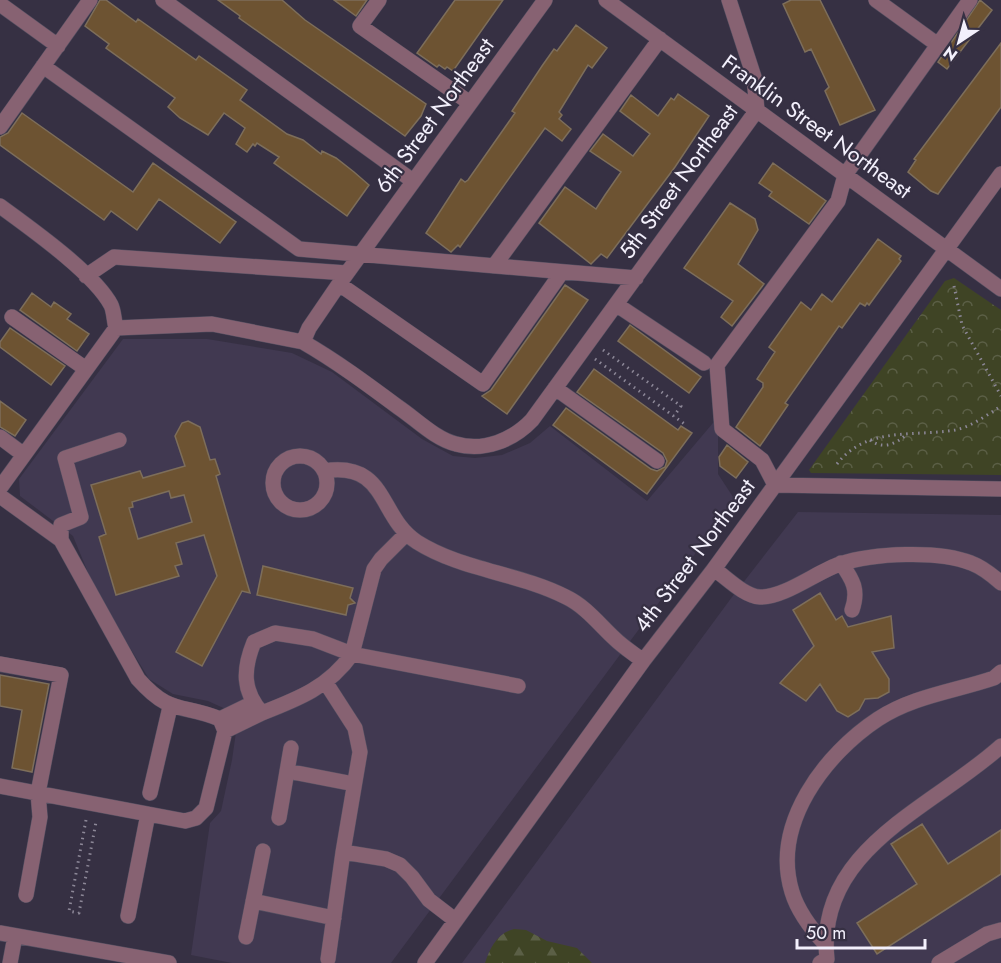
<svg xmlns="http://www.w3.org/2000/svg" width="1001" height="963" font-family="Jost,sans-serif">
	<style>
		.built { fill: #413951 }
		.forest { fill: url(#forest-firs) }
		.park { fill: url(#park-crowns) }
		.building { fill: #6d5332; stroke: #7d6e5b; stroke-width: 1.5; fill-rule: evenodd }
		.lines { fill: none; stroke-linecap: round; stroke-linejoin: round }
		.minor-casing { stroke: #544f61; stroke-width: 16 }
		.path { stroke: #8d8898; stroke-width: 3; stroke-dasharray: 1.5 4.5; stroke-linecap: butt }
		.minor { stroke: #876272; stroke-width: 15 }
		.labels { text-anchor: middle; stroke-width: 4.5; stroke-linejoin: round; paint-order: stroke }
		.street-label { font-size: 22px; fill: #f3f0fc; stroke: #363043 }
	</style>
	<defs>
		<pattern id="forest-firs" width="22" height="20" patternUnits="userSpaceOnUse" patternTransform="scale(1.5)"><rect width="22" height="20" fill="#3f4425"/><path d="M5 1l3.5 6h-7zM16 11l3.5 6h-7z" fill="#5b5f46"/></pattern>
		<pattern id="park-crowns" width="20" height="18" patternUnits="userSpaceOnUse" patternTransform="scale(1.5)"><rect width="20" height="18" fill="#3f4425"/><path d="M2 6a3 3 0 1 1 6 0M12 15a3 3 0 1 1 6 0" fill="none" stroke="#5b5f46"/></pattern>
	</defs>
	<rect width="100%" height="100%" fill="#363043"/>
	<path class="built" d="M123 339H207L292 353 332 372 422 439 453 456 475 458 502 455 530 443 550 426 647 501 718 417V474L735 500 391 963H232L191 955 210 823 221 811 232 760 236 732 230 711 208 701 173 694 149 679 96 592 73 536 20 496 19 479Z
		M798 512 1001 515V963H462L732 597Z"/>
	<path class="forest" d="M514 929 526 930 547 941 577 948 592 963H485C490 948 497 933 514 929Z"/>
	<path class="park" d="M954 278 1001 310V475L811 473 809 470 945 281Z"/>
	<path class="building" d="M100 0H106L136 22 138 19 196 60 199 56 247 90 240 100 287 134 303 140 321 154 322 151 336 158 354 172 369 185 347 216 274 163 279 157 257 143 255 146 253 144 247 152 236 144 245 128 224 113 208 135 180 118 168 107 175 98 106 48 109 44 85 26Z
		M218 0H282L305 20 426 104 421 116 405 136 239 18 240 16Z
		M334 0H367L356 16Z
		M455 0H503L453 71 447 67 445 69 439 65 437 67 417 53Z
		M791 0H820L875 110 840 125 825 91 829 87 811 49 805 52 783 4Z
		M980 0 992 10 947 69 938 62Z
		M576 25 607 48 592 68 588 65 559 112 562 115 559 119 571 129 562 141 545 128 460 247 458 245 451 252 426 233 461 179 465 182 468 180 515 113 512 111 542 66 554 49 557 51Z
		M1001 43V107L938 194 931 191 908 172 916 160 914 159Z
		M678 94 709 116 675 167 607 258 601 254 591 264 539 223 565 187 596 209 605 195 621 172 590 151 603 134 633 156 650 134 620 111 631 95 658 116 671 98 674 100Z
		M22 113 133 192 153 163 236 222 220 243 159 199 137 230 111 211 104 220 0 145V137L8 133Z
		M773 163 826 201 809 224 769 196 772 192 759 183Z
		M730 203 755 219 758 230 738 264 764 284 732 326 721 317 733 301 684 268Z
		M878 239 901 256 899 259 901 261 869 305 867 303 865 306 860 303 842 328 839 326 785 403 788 405 760 446 736 427 763 387V383L757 379 775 352 769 347 801 302 811 310 822 294 832 302Z
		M565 285 588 300 507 414 482 396 491 390Z
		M32 293 51 307 54 302 71 314 67 319 89 334 77 351 20 310Z
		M630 325 701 377 689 393 618 341Z
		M10 328 65 366 51 385 0 347V342Z
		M594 369 678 430 681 426 692 433 647 494 553 425 566 408 651 469 657 471 665 467 667 461 663 453 577 392Z
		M0 401 26 420 15 436 0 427Z
		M188 421 200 427 210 460 215 459 220 474 216 476 250 593 242 591 202 666 176 652 217 576 204 535 176 543 182 564 175 566 179 576 116 595 99 537 106 534 91 485 140 471 143 478 185 466 175 436 182 423ZM169 491 171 498 184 495 192 522 138 539 129 508 133 507 132 502Z
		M727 445 748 462 736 478 720 466 719 457Z
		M263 566 353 588 350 598 355 603 348 605 346 615 257 595Z
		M820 593 836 620 842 616 848 627 891 616 894 648 872 652 889 679V692L878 698 865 699 859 710 848 717 837 711 820 684 806 701 780 683 814 646 793 610Z
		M0 675 49 684 32 772 12 768 22 710 0 706Z
		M922 824 948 864 1001 830V874L877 954 857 923 917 884 891 844Z"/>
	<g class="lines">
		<g class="minor-casing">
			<path id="minor" d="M163 0 413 181
				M379 0 360 26 470 103
				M606 0 1001 289
				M729 0 754 77 757 110
				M876 0 938 45
				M0 4 58 46
				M43 66 299 249 636 278
				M0 127 90 0
				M0 206C30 228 94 273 111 305 114 311 114 321 116 328L0 488
				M494 266 660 39
				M86 276 114 257 347 273
				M339 284 483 384 562 272
				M617 305 704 363
				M12 317 86 369
				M116 328 212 324 303 342 309 328 339 284 545 0
				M303 342C336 361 367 384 398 407 416 419 435 439 456 444 484 452 513 440 532 420L757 110
				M555 388 657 461
				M0 437 24 455
				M273 483a27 27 0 1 1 54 0a27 27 0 1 1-54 0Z
				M324 471C388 461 378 517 417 542 461 570 519 573 566 597 585 606 599 624 614 638 623 647 633 653 643 661
				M775 485 762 460 722 429 717 365 838 201 845 175 970 0
				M775 485 1001 489
				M0 496 61 540 138 679C171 716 181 703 220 719L225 731 206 808 196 818 185 821 0 786
				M406 534 381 559 374 569 352 654 313 639 275 633 254 642C243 669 242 691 262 713 298 699 329 687 352 654L518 686
				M61 540V525L81 517 65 458 119 440
				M841 563C853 580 859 590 852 610
				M714 569C727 578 744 596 760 597 784 598 818 571 840 564 873 553 939 550 971 563 982 567 992 575 1001 583
				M0 664 61 675 38 793 40 817 26 895
				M326 683 355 728 360 752 343 852 386 859 400 865 412 877 429 900 455 920
				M220 719 253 703
				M225 731 262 713
				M287 771 354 784
				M150 793 170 707
				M279 818 291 748
				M253 901 334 918
				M128 916 148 814
				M0 933 169 963
				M246 937 263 851
				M826 945C812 930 798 912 792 892 771 824 825 754 878 719 913 696 956 691 994 678L1001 672
				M328 959 343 852
				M10 963 15 936
				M425 963 643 661 714 569 1001 174
				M820 963 827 959C815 849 934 807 1001 746
				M939 963 987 934 1001 930"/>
		</g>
		<path class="path" d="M954 286 962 325 1001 396
			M603 350 681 406 674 416
			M595 359 686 425
			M870 440C883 450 896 444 907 434
			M837 464C866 426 914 437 955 430 971 427 987 415 1001 406
			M86 820 69 911 79 913 96 822"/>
		<use href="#minor" class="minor"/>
	</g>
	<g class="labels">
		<g class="street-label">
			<text transform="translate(434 115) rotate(-54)" y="8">6th Street Northeast</text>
			<text transform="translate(817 126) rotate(36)" y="8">Franklin Street Northeast</text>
			<text transform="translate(678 181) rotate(-54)" y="8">5th Street Northeast</text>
			<text transform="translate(694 555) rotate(-53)" y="8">4th Street Northeast</text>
		</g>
	</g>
	<g transform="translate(959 42) rotate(216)" stroke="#363043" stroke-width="4.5" paint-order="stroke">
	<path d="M0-4.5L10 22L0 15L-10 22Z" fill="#f3f0fc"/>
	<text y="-9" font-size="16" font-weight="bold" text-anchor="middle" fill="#f3f0fc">N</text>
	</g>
	<path d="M797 939v9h128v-9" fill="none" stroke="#f3f0fc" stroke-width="3"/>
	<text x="806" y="939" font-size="18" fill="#f3f0fc" stroke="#363043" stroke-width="4.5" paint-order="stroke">50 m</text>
</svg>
